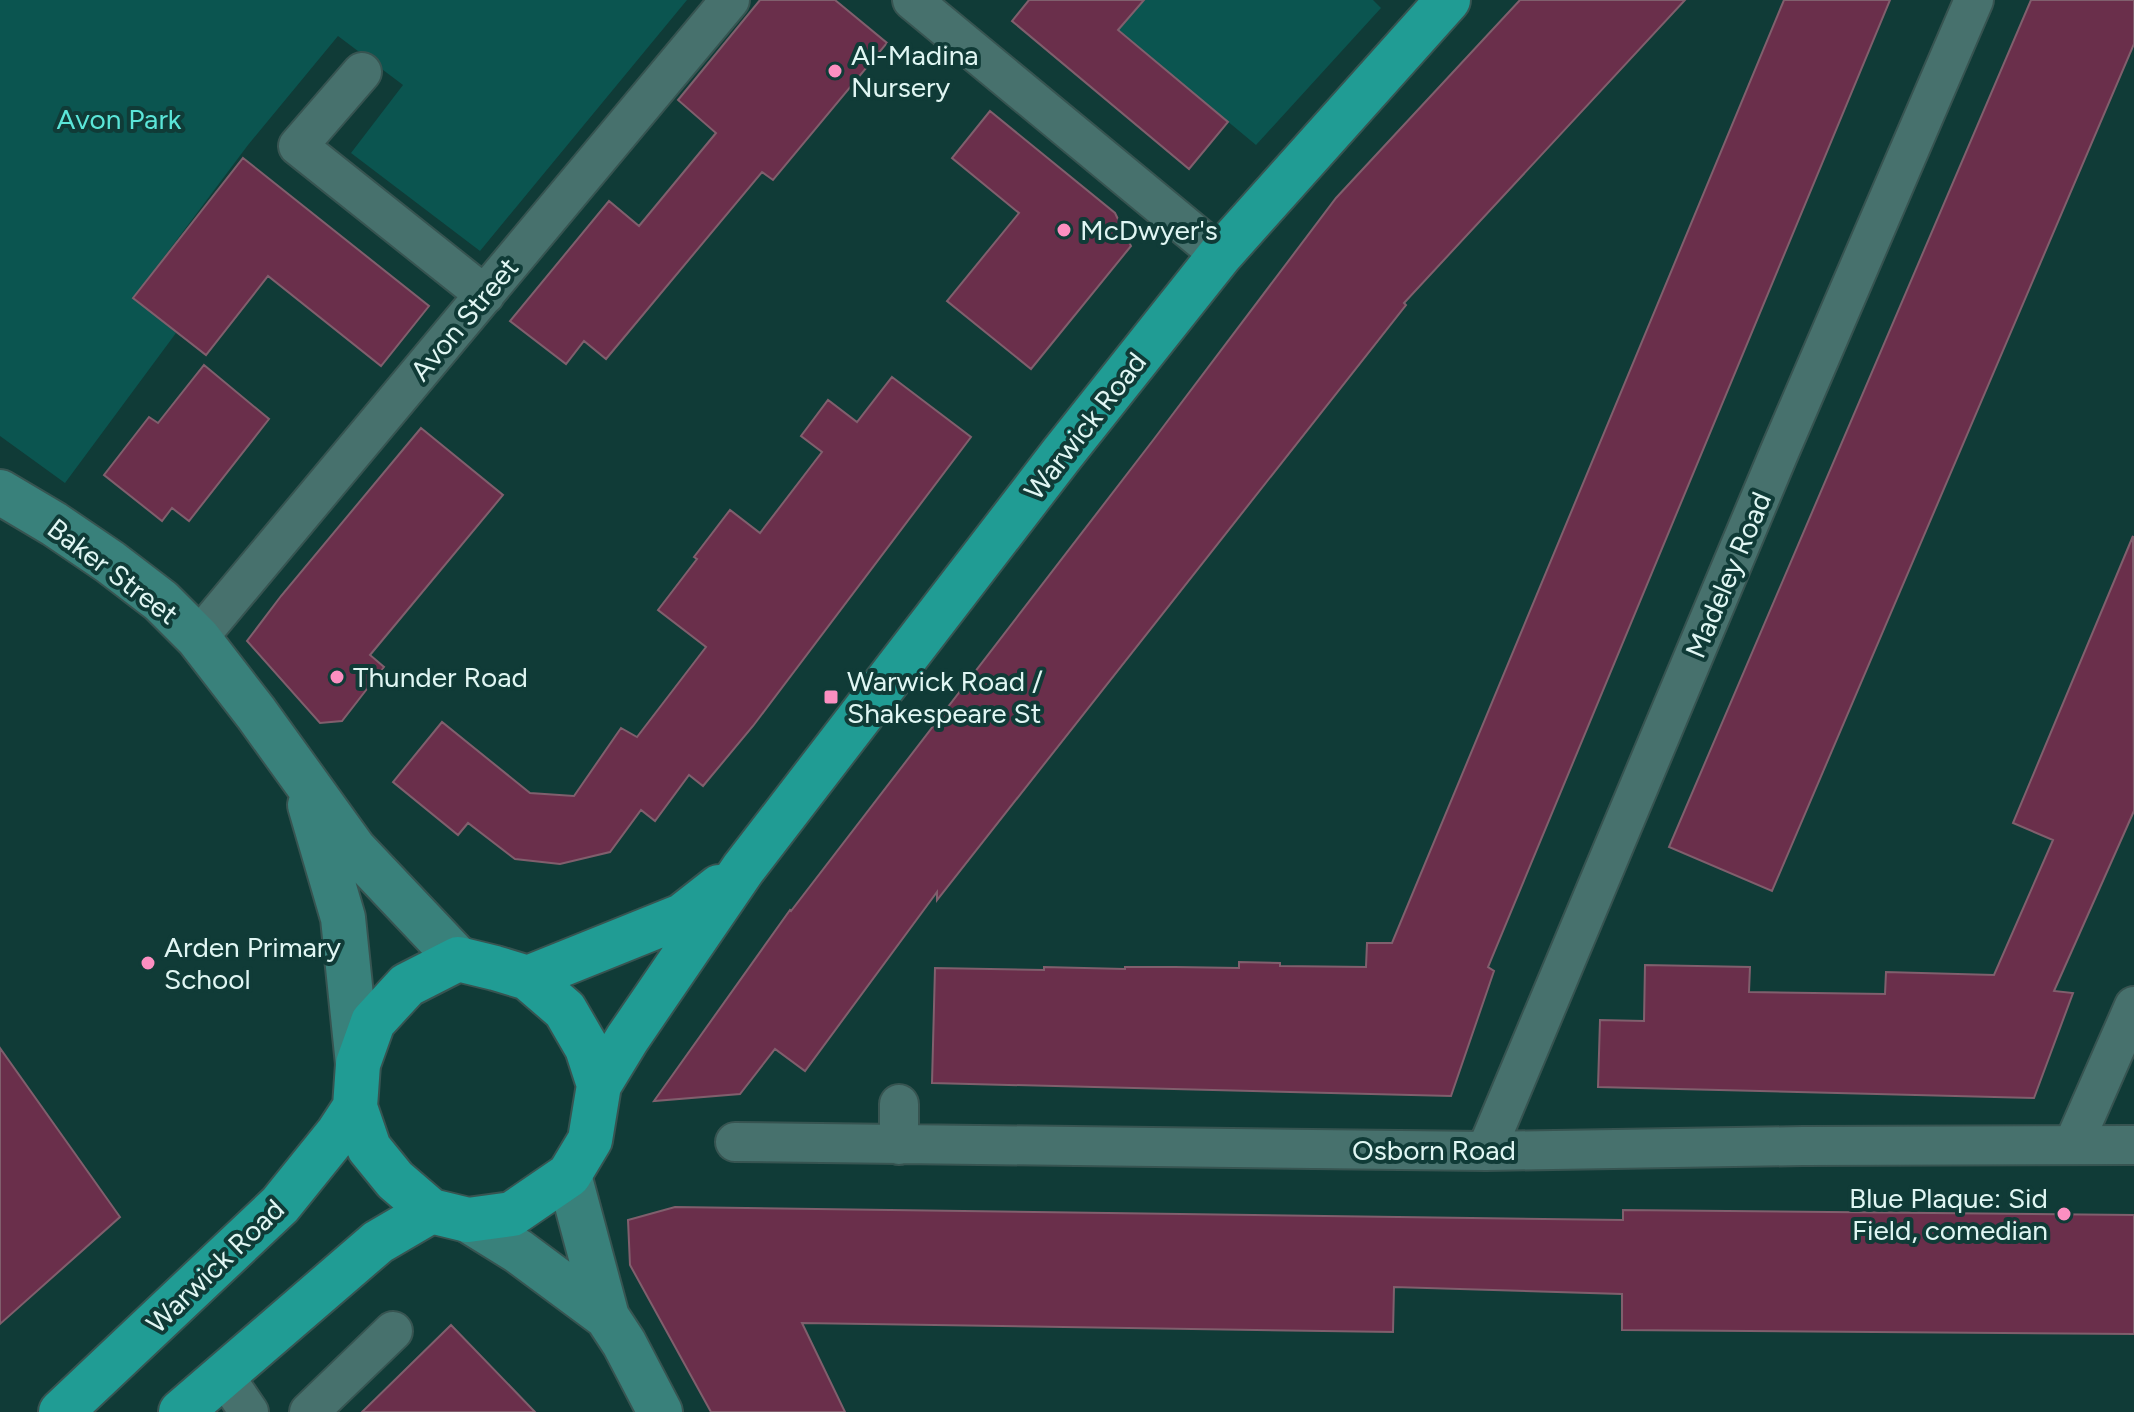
<svg xmlns="http://www.w3.org/2000/svg" width="2134" height="1412" font-family="Figtree,sans-serif">
	<style>
		.green { fill: #0b5550 }
		.building { fill: #6a2f4b; stroke: #805f6d; stroke-width: 2 }
		.lines { fill: none; stroke-linecap: round; stroke-linejoin: round }
		.minor-casing { stroke: #375451; stroke-width: 42 }
		.secondary-casing { stroke: #375451; stroke-width: 48 }
		.trunk-casing { stroke: #375451; stroke-width: 48 }
		.minor { stroke: #47716d; stroke-width: 38 }
		.secondary { stroke: #39817b; stroke-width: 44 }
		.trunk { stroke: #209c94; stroke-width: 44 }
		.poi-dot { fill: #fc8fc1; stroke: #103b37; stroke-width: 3 }
		.labels { text-anchor: middle; stroke-width: 8; stroke-linejoin: round; paint-order: stroke }
		.poi-label { font-size: 28px; fill: #e0f6f3; stroke: #103b37; text-anchor: start }
		.park-label { font-size: 28px; fill: #5be6d9; stroke: #103b37 }
		.street-label { font-size: 28px; fill: #e0f6f3; stroke: #103b37 }
	</style>
	<rect width="100%" height="100%" fill="#103b37"/>
	<path class="green" d="M0 0H687L480 251 351 153 403 85 338 36 248 145 134 297 176 333 65 483 0 436Z
		M1082 0H1373L1381 8 1256 145Z"/>
	<path class="building" d="M760 0H835L887 43 773 180 762 172 606 359 584 341 566 364 510 321 609 201 639 226 716 133 678 100Z
		M1029 0H1144L1118 30 1228 122 1189 169 1012 21Z
		M1520 0H1685L1404 303 1406 305 937 900V892L805 1071 775 1049 740 1094 654 1101 790 910 791 911 1154 439 1336 198Z
		M1784 0H1890L1488 967 1494 971 1451 1096 932 1083 935 968 1044 970V967L1125 969V967H1175L1239 968V962L1280 963V966L1366 967 1367 943H1392Z
		M2031 0H2134V44L1772 891 1669 847Z
		M990 111 1115 213 1131 246 1031 369 947 301 1019 213 952 158Z
		M243 158 429 306 381 366 268 276 206 355 133 298Z
		M204 365 269 419 189 521 172 508 162 521 104 475 149 417 158 423Z
		M892 377 971 437 753 726 703 786 689 775 655 821 641 810 610 852 560 864 515 859 468 823 458 835 393 782 442 722 530 793 574 796 621 728 637 737 706 647 658 610 697 559 694 557 730 510 760 533 822 452 801 436 828 400 857 422Z
		M421 428 503 495 370 655 384 667 342 721 320 723 247 641 281 596Z
		M2133 536 2134 811 2054 991 2073 993 2034 1098 1598 1087 1600 1020 1644 1021 1645 965 1750 967 1749 992 1885 994 1886 972 1994 975 2053 840 2013 823Z
		M0 1048 120 1217 0 1324Z
		M675 1207 1623 1220V1210L2134 1215V1334L1622 1330V1294L1394 1287 1393 1332 802 1323 845 1412H711L630 1265 628 1220Z
		M451 1325 535 1412H362Z"/>
	<g class="lines">
		<g class="minor-casing">
			<path id="minor" d="M912 0 1220 255
				M362 72 298 146 485 295
				M198 638 730 0
				M735 1142 1486 1151 1803 1146 2134 1145
				M899 1145V1104
				M2073 1145 2134 1006
				M1486 1151 1779 453 1974 0
				M223 1374 249 1412
				M309 1412 393 1331"/>
		</g>
		<g class="secondary-casing">
			<path id="secondary" d="M0 492 54 524 110 562 161 601 198 638 256 713 354 849 458 959
				M310 805 343 918 358 1064
				M569 1175 607 1317 624 1343 660 1412
				M468 1220 518 1251 607 1317"/>
		</g>
		<g class="trunk-casing">
			<path id="trunk" d="M458 959 495 968 528 978 565 1010 587 1048 599 1085 590 1140 569 1175 512 1214 468 1220 431 1211 395 1180 369 1148 355 1107 358 1064 373 1022 407 985Z
				M528 978 682 916 719 887
				M599 1085 627 1039 743 869 1062 454 1220 255 1448 0
				M61 1412 280 1205 338 1133 355 1107
				M181 1412 378 1242 431 1211"/>
		</g>
		<use href="#minor" class="minor"/>
		<use href="#secondary" class="secondary"/>
		<use href="#trunk" class="trunk"/>
	</g>
	<g class="poi-dot">
		<circle cx="835" cy="71" r="8"/>
		<circle cx="1064" cy="230" r="8"/>
		<circle cx="337" cy="677" r="8"/>
		<rect x="823" y="689" width="16" height="16" rx="4"/>
		<circle cx="148" cy="963" r="8"/>
		<circle cx="2064" cy="1214" r="8"/>
	</g>
	<g class="labels">
		<g class="poi-label">
			<text x="851" y="65">Al-Madina<tspan x="851" dy="32">Nursery</tspan></text>
			<text x="1080" y="240">McDwyer's</text>
			<text x="353" y="687">Thunder Road</text>
			<text x="847" y="691">Warwick Road /<tspan x="847" dy="32">Shakespeare St</tspan></text>
			<text x="164" y="957">Arden Primary<tspan x="164" dy="32">School</tspan></text>
			<text x="2048" y="1208" text-anchor="end">Blue Plaque: Sid<tspan x="2048" dy="32">Field, comedian</tspan></text>
		</g>
		<g class="park-label">
			<text x="119" y="129">Avon Park</text>
		</g>
		<g class="street-label">
			<text transform="translate(464 319) rotate(-50)" y="10">Avon Street</text>
			<text transform="translate(1085 426) rotate(-52)" y="10">Warwick Road</text>
			<text transform="translate(113 571) rotate(37)" y="10">Baker Street</text>
			<text transform="translate(1728 575) rotate(-67)" y="10">Madeley Road</text>
			<text x="1434" y="1160">Osborn Road</text>
			<text transform="translate(215 1266) rotate(-44)" y="10">Warwick Road</text>
		</g>
	</g>
</svg>
